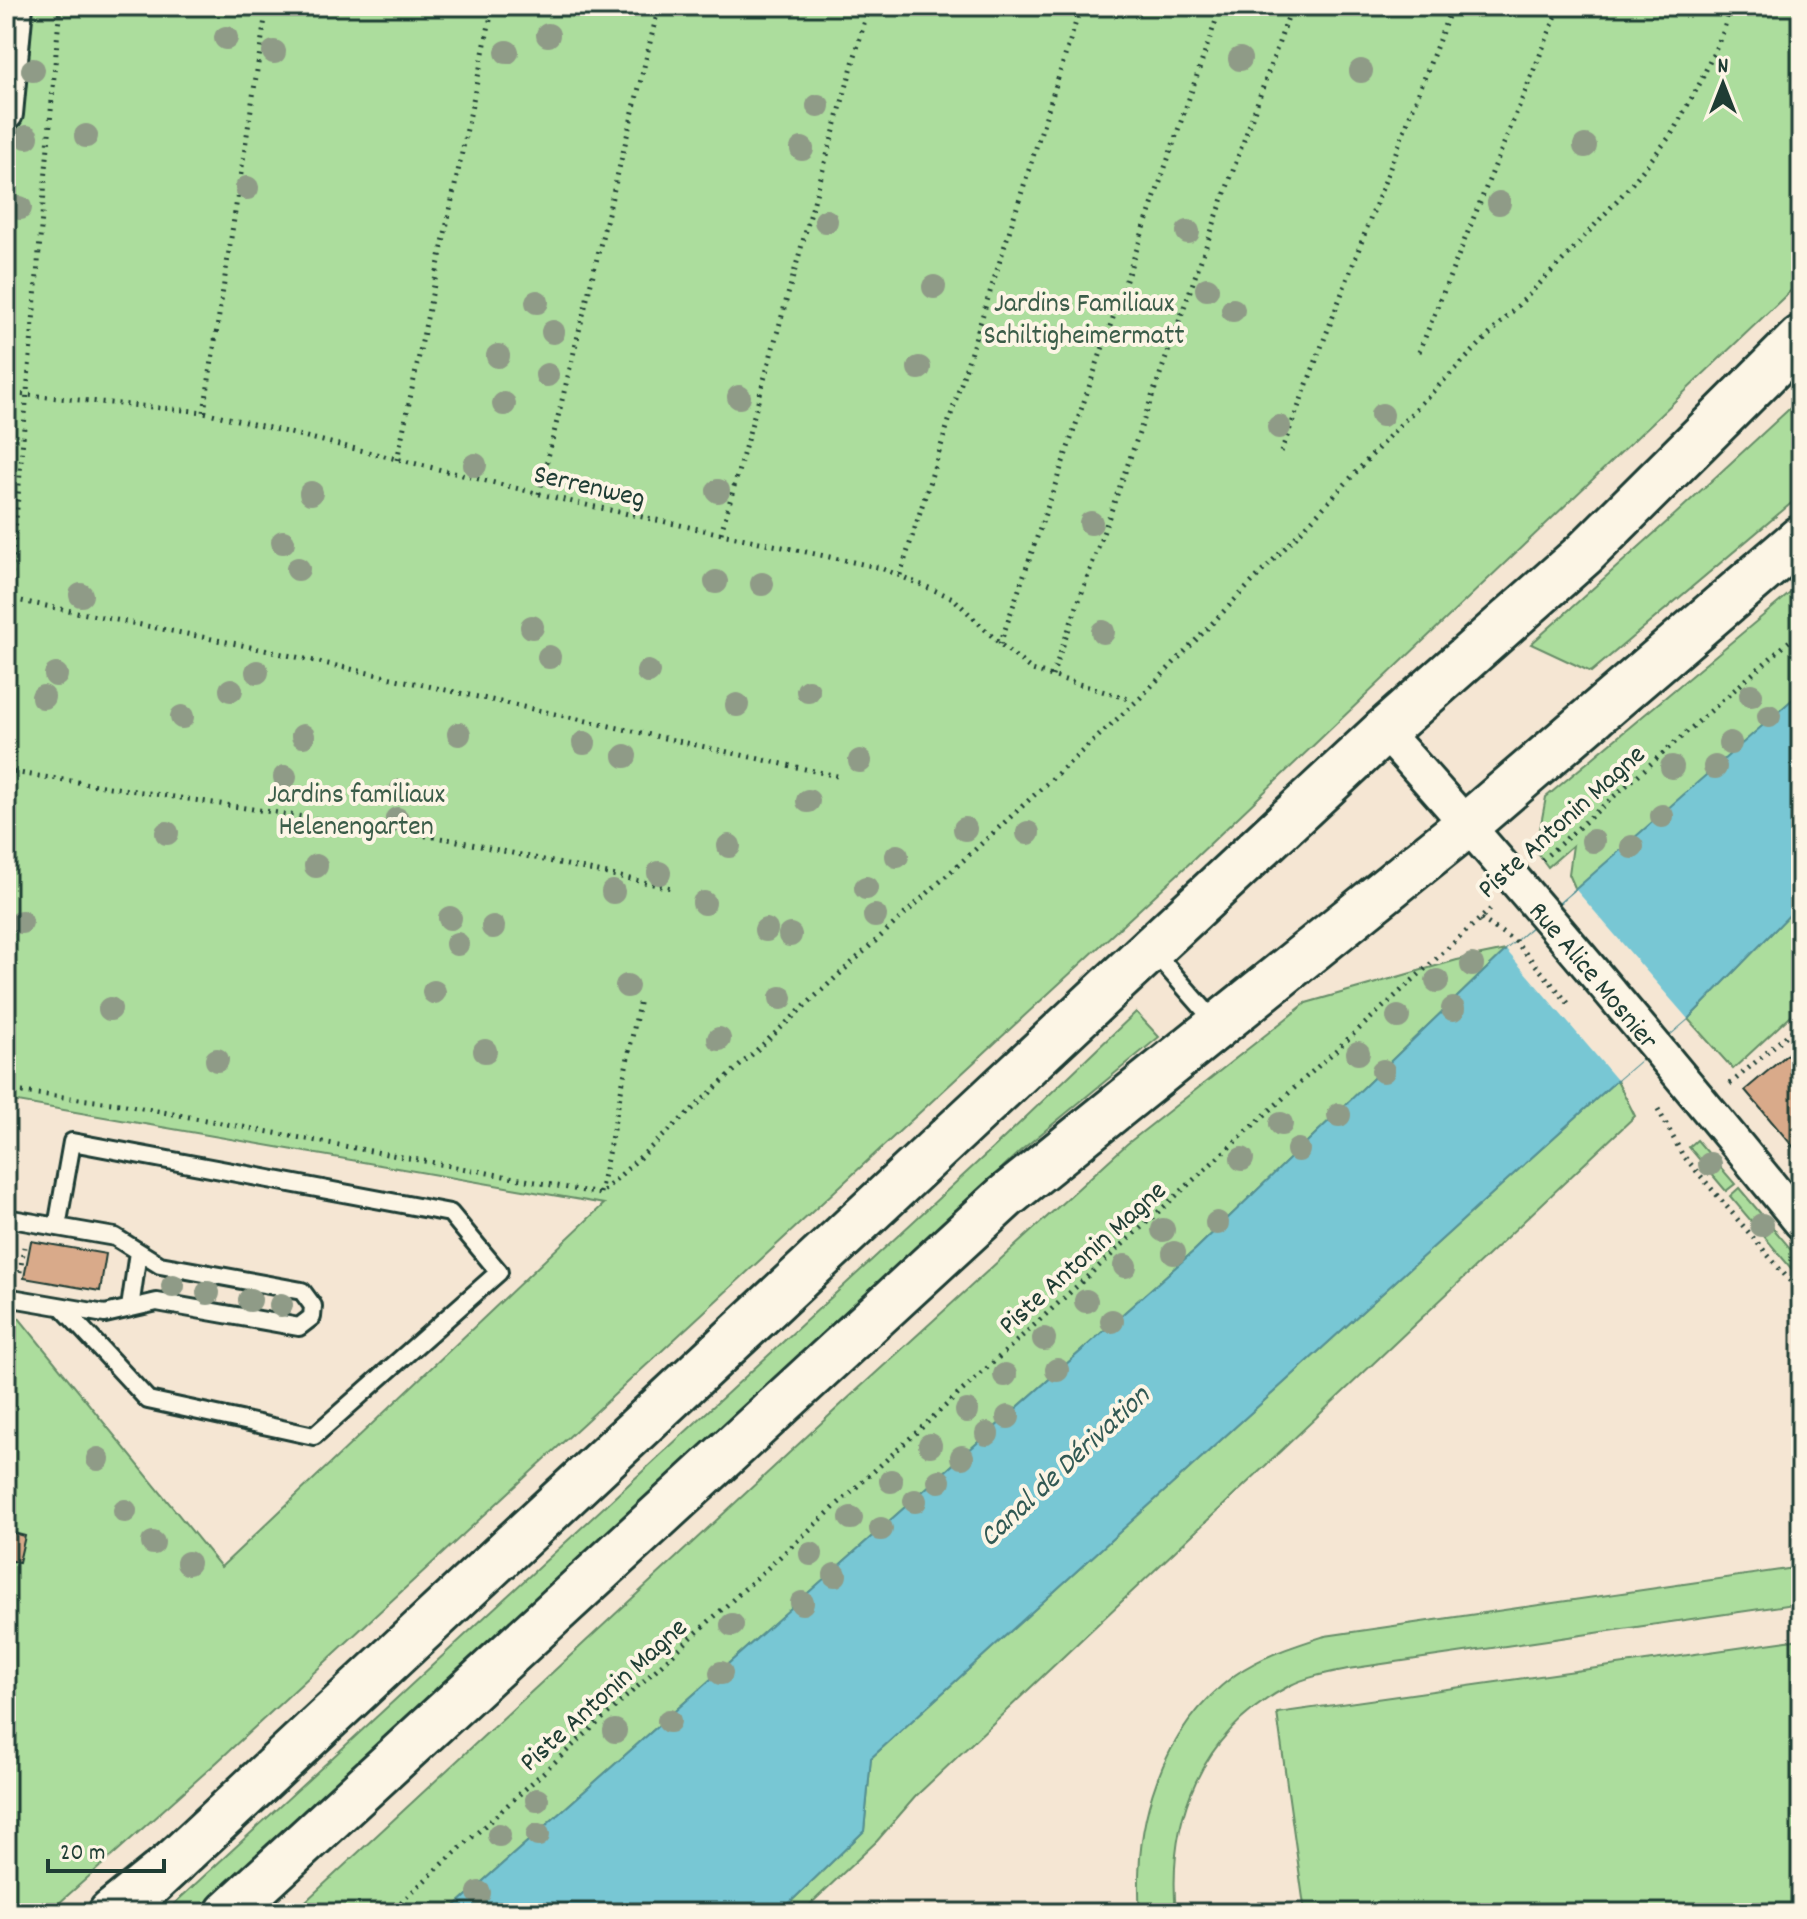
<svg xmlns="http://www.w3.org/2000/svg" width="1807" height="1919" font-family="Dekko,sans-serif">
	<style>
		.green { fill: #acdd9d; stroke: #668d68; stroke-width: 2 }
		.water { fill: #78c7d4; stroke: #549094; stroke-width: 2 }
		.pier { fill: #f5e6d3 }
		.building { fill: #d9aa8a; stroke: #1f3d34; stroke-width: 2 }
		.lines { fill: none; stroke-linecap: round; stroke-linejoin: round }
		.service-casing { stroke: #1f3d34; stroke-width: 22 }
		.minor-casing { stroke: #1f3d34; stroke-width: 38 }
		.primary-casing { stroke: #1f3d34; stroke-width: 50 }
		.trunk-casing { stroke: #1f3d34; stroke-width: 50 }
		.path { stroke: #1f3d34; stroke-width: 5; stroke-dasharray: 2 6; stroke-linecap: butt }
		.service { stroke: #fcf5e5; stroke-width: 16 }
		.minor { stroke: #fcf5e5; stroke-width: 32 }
		.primary { stroke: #fcf5e5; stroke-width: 44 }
		.trunk { stroke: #fcf5e5; stroke-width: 44 }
		.tree { fill: #8f9b87 }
		.labels { text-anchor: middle; stroke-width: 8; stroke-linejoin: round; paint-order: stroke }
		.park-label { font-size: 28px; fill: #3b5d49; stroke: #fcf5e5 }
		.street-label { font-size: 28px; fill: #1f3d34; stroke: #fcf5e5 }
		.water-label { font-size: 30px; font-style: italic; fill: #315954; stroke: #fcf5e5 }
	</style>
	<rect width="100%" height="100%" fill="#f5e6d3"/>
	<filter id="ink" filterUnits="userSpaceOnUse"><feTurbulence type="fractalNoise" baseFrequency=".0125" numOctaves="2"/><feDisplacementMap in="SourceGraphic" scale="16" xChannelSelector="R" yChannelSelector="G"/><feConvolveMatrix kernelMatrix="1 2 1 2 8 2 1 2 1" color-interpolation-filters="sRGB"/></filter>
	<g filter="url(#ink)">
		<path class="green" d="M6 6H1801V281L1193 860 217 1762 48 1913H6V1317L19 1318 221 1567 604 1204 6 1100Z
			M1801 398V495L1591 672 1531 644 1669 520Z
			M1801 584V692L1576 890 1569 874 1573 845 1548 867 1536 851 1546 797Z
			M1801 903V1006L1733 1069 1688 1019Z
			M1506 950 1195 1250 447 1913H293L845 1401 1127 1144 1306 1003 1457 960Z
			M1136 1012 1159 1037 1019 1152 788 1369 194 1913H164L1005 1137Z
			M1617 1080 1635 1116 916 1796 877 1841 801 1913H779L864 1831 871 1758Z
			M1697 1140 1735 1184 1726 1191 1689 1147Z
			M1739 1188 1801 1261V1280L1730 1196Z
			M1801 1567V1603L1348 1669C1328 1673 1306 1677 1289 1686 1201 1732 1167 1818 1176 1913H1140C1133 1823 1160 1731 1235 1675 1262 1656 1294 1646 1325 1636Z
			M1801 1639V1913H1305L1277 1713Z"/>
		<path class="water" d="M1801 692V903L1688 1019 1617 1080 871 1758 864 1831 779 1913H447L1195 1250 1506 950Z"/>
		<path class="pier" d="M1576 890 1688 1019 1617 1080 1506 950Z"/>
		<path class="building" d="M1801 1043V1156L1745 1090Z
			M31 1241 106 1254 100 1291 24 1278Z
			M6 1531 25 1536 19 1562 6 1560Z"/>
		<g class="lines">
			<g class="service-casing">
				<path id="service" d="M1152 950 1216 1023
					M6 1218 115 1237 160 1265 302 1291 313 1306 312 1317 299 1327 157 1302 105 1314 6 1297
					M57 1227 72 1142 450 1213 499 1272 314 1436 148 1400 62 1307
					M130 1308 138 1252"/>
			</g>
			<g class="minor-casing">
				<g id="minor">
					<path d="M6 114 16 6"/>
					<path id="s1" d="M1384 731C1528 891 1665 1056 1801 1223"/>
				</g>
			</g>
			<g class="primary-casing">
				<path id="primary" d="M147 1887 1384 731 1584 554 1801 338
					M228 1913 1005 1197 1468 824 1801 538"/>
			</g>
			<g class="trunk-casing">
				<path id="trunk" d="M111 1913 174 1862"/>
			</g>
			<path class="path" d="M1419 352 1560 6
				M6 393 204 412 577 503 881 568 953 598 1000 644 1032 670 1132 700
				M204 412 267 6
				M1281 452 1452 6
				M397 460 493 6
				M539 494 659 6
				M721 533 869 6
				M900 575 1081 6
				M6 598 237 644 837 776
				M6 637 60 6
				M1000 644 1221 6
				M1052 676 1292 6
				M6 771 453 840 671 888
				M1542 860 1801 631
				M1481 919 1516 942 1569 1004
				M1730 1084 1801 1023
				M6 1090 120 1104 600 1194 1140 698 1310 522 1396 429 1566 257 1630 186 1671 135 1700 83 1724 30 1729 6
				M1658 1109 1682 1154 1801 1294
				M600 1193 640 999
				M20 1272 24 1247
				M389 1913 1494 906"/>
			<use href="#service" class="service"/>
			<use href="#minor" class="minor"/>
			<use href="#primary" class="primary"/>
			<use href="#trunk" class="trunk"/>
		</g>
		<g class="tree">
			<circle cx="548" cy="35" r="12"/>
			<circle cx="226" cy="38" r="12"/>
			<circle cx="274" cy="52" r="12"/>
			<circle cx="507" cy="52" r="12"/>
			<circle cx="1240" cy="59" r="12"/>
			<circle cx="33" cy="70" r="12"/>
			<circle cx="1361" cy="71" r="12"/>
			<circle cx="818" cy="106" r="12"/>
			<circle cx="86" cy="136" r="12"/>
			<circle cx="27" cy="137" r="12"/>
			<circle cx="1585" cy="146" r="12"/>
			<circle cx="802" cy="149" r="12"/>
			<circle cx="247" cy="188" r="12"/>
			<circle cx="1499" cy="203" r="12"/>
			<circle cx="20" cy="208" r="12"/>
			<circle cx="826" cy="221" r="12"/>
			<circle cx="1188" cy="232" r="12"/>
			<circle cx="934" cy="287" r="12"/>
			<circle cx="1207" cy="289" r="12"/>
			<circle cx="537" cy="302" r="12"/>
			<circle cx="1233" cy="310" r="12"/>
			<circle cx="553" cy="332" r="12"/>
			<circle cx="498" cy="356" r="12"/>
			<circle cx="919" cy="368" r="12"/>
			<circle cx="547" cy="375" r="12"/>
			<circle cx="739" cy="397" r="12"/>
			<circle cx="504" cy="404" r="12"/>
			<circle cx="1382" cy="415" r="12"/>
			<circle cx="1279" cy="427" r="12"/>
			<circle cx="475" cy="465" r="12"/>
			<circle cx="718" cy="491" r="12"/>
			<circle cx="311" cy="493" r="12"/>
			<circle cx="1091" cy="523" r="12"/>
			<circle cx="283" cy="542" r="12"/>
			<circle cx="298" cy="569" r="12"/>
			<circle cx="716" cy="582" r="12"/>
			<circle cx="762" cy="584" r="12"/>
			<circle cx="81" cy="595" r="12"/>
			<circle cx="532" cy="627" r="12"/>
			<circle cx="1103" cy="632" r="12"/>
			<circle cx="549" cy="657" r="12"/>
			<circle cx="257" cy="672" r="12"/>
			<circle cx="648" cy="672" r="12"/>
			<circle cx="56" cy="675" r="12"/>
			<circle cx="231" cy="690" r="12"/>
			<circle cx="808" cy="691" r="12"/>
			<circle cx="1751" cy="695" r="12"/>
			<circle cx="43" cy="697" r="12"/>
			<circle cx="737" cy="705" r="12"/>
			<circle cx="1769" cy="716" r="12"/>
			<circle cx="182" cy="717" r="12"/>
			<circle cx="459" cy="734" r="12"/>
			<circle cx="303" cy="736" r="12"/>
			<circle cx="584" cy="743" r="12"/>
			<circle cx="1730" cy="743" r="12"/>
			<circle cx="625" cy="756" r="12"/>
			<circle cx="860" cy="761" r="12"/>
			<circle cx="1672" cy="767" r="12"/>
			<circle cx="1715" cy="767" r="12"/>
			<circle cx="285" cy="777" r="12"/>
			<circle cx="401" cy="791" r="12"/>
			<circle cx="808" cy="801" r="12"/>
			<circle cx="1662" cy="816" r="12"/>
			<circle cx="397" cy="819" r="12"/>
			<circle cx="965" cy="829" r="12"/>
			<circle cx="167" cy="833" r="12"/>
			<circle cx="1028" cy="833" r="12"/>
			<circle cx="1593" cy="841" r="12"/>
			<circle cx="729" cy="846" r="12"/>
			<circle cx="1632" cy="847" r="12"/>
			<circle cx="897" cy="856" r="12"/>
			<circle cx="316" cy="866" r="12"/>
			<circle cx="659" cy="873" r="12"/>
			<circle cx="866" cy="888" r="12"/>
			<circle cx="613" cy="892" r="12"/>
			<circle cx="704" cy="903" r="12"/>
			<circle cx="875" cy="916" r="12"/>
			<circle cx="450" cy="918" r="12"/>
			<circle cx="21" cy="922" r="12"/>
			<circle cx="493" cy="927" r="12"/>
			<circle cx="766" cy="930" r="12"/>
			<circle cx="790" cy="935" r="12"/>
			<circle cx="457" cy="944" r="12"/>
			<circle cx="1472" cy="965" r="12"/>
			<circle cx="1437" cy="981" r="12"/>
			<circle cx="627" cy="986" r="12"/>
			<circle cx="434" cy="992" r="12"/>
			<circle cx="781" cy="998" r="12"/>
			<circle cx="110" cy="1009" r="12"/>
			<circle cx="1453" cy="1009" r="12"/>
			<circle cx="1398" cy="1017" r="12"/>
			<circle cx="719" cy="1039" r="12"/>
			<circle cx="485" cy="1051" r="12"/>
			<circle cx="1358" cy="1053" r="12"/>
			<circle cx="217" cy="1060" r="12"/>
			<circle cx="1383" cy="1071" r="12"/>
			<circle cx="1339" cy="1115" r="12"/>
			<circle cx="1281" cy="1124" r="12"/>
			<circle cx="1298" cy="1150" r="12"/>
			<circle cx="1242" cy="1159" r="12"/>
			<circle cx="1710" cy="1164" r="12"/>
			<circle cx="1217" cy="1223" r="12"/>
			<circle cx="1762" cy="1225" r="12"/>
			<circle cx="1163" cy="1230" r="12"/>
			<circle cx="1174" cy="1253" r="12"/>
			<circle cx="1125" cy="1266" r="12"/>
			<circle cx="173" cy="1286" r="12"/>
			<circle cx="208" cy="1293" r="12"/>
			<circle cx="250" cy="1300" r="12"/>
			<circle cx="1086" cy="1301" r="12"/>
			<circle cx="281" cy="1305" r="12"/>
			<circle cx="1112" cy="1321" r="12"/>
			<circle cx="1044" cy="1339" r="12"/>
			<circle cx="1057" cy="1370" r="12"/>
			<circle cx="1005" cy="1375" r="12"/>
			<circle cx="967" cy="1411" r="12"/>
			<circle cx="1008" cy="1417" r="12"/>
			<circle cx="987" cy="1434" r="12"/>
			<circle cx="930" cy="1445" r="12"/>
			<circle cx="962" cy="1457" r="12"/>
			<circle cx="98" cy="1459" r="12"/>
			<circle cx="891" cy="1481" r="12"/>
			<circle cx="939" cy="1481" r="12"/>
			<circle cx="915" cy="1501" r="12"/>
			<circle cx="125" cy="1511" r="12"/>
			<circle cx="851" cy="1518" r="12"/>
			<circle cx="881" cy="1529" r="12"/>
			<circle cx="153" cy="1543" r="12"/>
			<circle cx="811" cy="1554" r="12"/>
			<circle cx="188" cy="1563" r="12"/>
			<circle cx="835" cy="1575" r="12"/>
			<circle cx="802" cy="1603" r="12"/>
			<circle cx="732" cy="1625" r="12"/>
			<circle cx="721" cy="1673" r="12"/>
			<circle cx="669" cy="1721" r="12"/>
			<circle cx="615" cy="1731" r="12"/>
			<circle cx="537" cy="1800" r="12"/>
			<circle cx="499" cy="1835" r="12"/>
			<circle cx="538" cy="1835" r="12"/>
			<circle cx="479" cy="1893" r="12"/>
		</g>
	</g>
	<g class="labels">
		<g class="park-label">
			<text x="1084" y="311">Jardins Familiaux<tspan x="1084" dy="32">Schiltigheimermatt</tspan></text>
			<text x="356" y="802">Jardins familiaux<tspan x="356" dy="32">Helenengarten</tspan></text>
		</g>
		<g class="street-label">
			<text transform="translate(590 484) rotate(13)" y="10">Serrenweg</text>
			<text transform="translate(1560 820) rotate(-42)" y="10">Piste Antonin Magne</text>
			<text dy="10" stroke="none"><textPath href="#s1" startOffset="322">Rue Alice Mosnier</textPath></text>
			<text transform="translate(1081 1256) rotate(-42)" y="10">Piste Antonin Magne</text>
			<text transform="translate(602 1693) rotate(-42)" y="10">Piste Antonin Magne</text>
		</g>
		<g class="water-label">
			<text transform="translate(1063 1465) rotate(-43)" y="10">Canal de Dérivation</text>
		</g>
	</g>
	<rect width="1807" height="1919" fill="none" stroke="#fcf5e5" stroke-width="32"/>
	<rect x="16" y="16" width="1775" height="1887" fill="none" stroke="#1f3d34" stroke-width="3" filter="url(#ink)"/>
	<g transform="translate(1723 84)" stroke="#fcf5e5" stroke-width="6" paint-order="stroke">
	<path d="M0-6L14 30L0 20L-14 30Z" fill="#1f3d34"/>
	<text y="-12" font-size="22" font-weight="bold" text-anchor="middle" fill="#1f3d34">N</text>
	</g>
	<path d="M48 1859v12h116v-12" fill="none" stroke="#1f3d34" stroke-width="4"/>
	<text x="60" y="1859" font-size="24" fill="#1f3d34" stroke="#fcf5e5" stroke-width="6" paint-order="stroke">20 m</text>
</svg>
